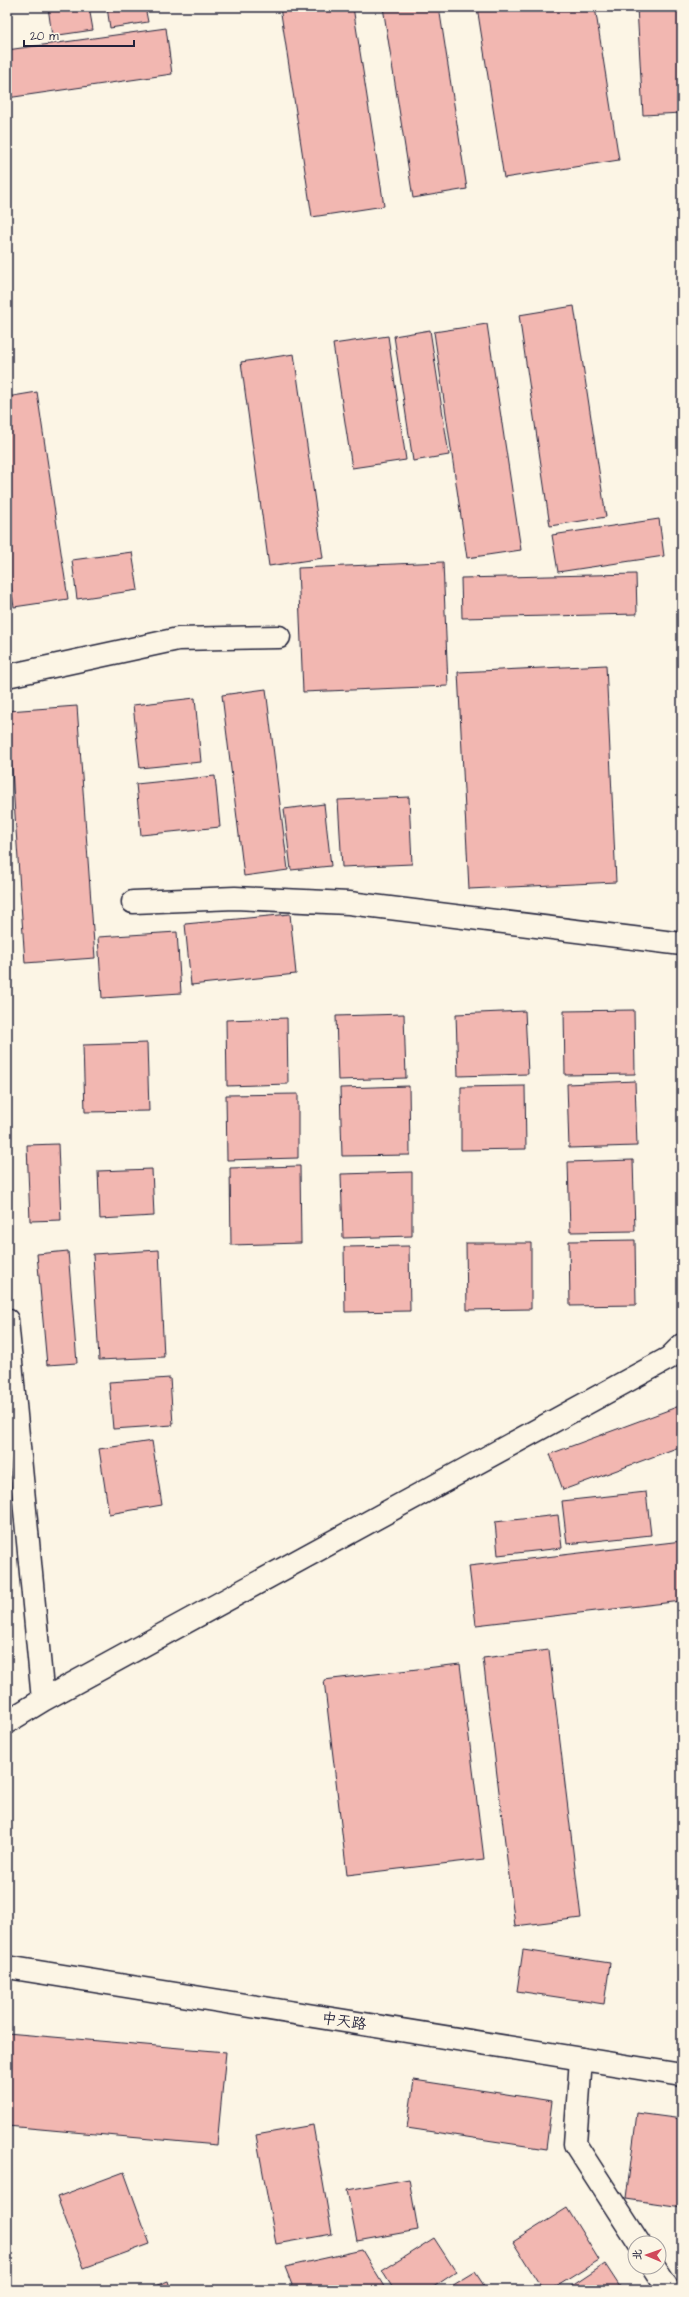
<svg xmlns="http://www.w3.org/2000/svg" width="689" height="2297" font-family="'Architects Daughter','LXGW WenKai TC',sans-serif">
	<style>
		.building { fill: #f2b7b1; stroke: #22223b }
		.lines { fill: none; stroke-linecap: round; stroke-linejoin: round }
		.minor-casing { stroke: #22223b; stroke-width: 25 }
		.major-casing { stroke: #22223b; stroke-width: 25 }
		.minor { stroke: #fcf5e5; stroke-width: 22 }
		.major { stroke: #fcf5e5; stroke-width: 22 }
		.labels { text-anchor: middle; stroke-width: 3; stroke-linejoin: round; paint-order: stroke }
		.street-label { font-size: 15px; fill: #22223b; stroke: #fcf5e5 }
	</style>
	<rect width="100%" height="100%" fill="#fcf5e5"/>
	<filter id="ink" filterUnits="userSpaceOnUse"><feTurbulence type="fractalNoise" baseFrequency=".025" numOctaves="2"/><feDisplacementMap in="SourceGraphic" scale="8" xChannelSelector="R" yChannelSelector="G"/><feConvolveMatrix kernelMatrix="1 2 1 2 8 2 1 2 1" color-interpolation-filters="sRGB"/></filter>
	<g filter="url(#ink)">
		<path class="building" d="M48 7H89L93 30 52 36Z
			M107 7H145L148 22 110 28Z
			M280 7H353L384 206 312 217Z
			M383 7H439L467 189 413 198Z
			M477 7H595L619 160 504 178Z
			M637 7H682V113L643 115Z
			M166 28 172 74 7 98V50Z
			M574 306 606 517 550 526 519 315Z
			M487 324 521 550 467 558 434 332Z
			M430 330 449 455 413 461 394 336Z
			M388 336 406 460 352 468 333 344Z
			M294 354 323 558 269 566 241 362Z
			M37 392 68 599 14 607 7 558V397Z
			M659 519 664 556 558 572 552 535Z
			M132 552 138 590 77 599 72 560Z
			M443 562 448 686 303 692 298 568Z
			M636 574 637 614 462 618 461 578Z
			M606 665 616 882 469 889 458 672Z
			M266 689 288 870 244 876 222 695Z
			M195 698 201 762 140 768 133 705Z
			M77 706 95 958 25 963 8 711Z
			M215 776 220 827 141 835 136 784Z
			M409 797 412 864 342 867 338 800Z
			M324 804 331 866 291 870 284 809Z
			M290 914 296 974 191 985 185 924Z
			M177 932 181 993 102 998 98 937Z
			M634 1010 635 1074 565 1075 564 1011Z
			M525 1011 528 1074 458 1076 456 1014Z
			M404 1014 406 1078 338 1080 336 1016Z
			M287 1018 288 1084 227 1086 226 1020Z
			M147 1043 149 1111 85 1112 83 1045Z
			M635 1081 637 1146 569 1148 567 1084Z
			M409 1086 410 1155 342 1156 340 1088Z
			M525 1086 526 1149 461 1150V1087Z
			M298 1094V1158L227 1160 226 1095Z
			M58 1144 61 1220 30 1221 27 1145Z
			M633 1160 635 1231 570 1232 568 1162Z
			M300 1166 301 1243 231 1245 230 1168Z
			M152 1169 154 1216 100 1219 98 1171Z
			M412 1172V1236L343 1238 341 1174Z
			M635 1240 636 1305 570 1306 569 1241Z
			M466 1243H531V1309L467 1310Z
			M409 1246 410 1311 345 1312 344 1247Z
			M159 1250 164 1357 99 1360 93 1254Z
			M68 1251 77 1363 47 1365 37 1254Z
			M170 1378 173 1425 113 1429 109 1382Z
			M682 1405V1446L563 1490 550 1454Z
			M152 1441 162 1505 109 1514 99 1449Z
			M646 1492 651 1535 567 1544 562 1501Z
			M558 1515 562 1548 498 1555 495 1522Z
			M682 1541V1601L476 1625 469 1566Z
			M549 1650 581 1918 515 1926 483 1658Z
			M460 1664 484 1859 347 1875 324 1680Z
			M523 1950 610 1963 604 2004 517 1991Z
			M7 2033 226 2052 217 2145 7 2126Z
			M414 2080 552 2101 546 2149 407 2128Z
			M637 2113 682 2119V2207L626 2199Z
			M313 2125 332 2234 276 2244 256 2135Z
			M124 2172 150 2244 84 2268 57 2197Z
			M409 2179 418 2230 357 2241 347 2190Z
			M567 2208 599 2260 551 2290H543L513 2242Z
			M434 2238 456 2272 429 2290H394L382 2271Z
			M362 2250 386 2290H294L285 2267Z
			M605 2264 622 2290H566Z
			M475 2272 487 2290H445Z
			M168 2281 171 2290H144Z"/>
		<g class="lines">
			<g class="minor-casing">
				<path id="minor" d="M7 676 178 639 279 637
					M133 902 235 898 349 903 682 944
					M7 1320 43 1700
					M7 1722 43 1700 669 1358 682 1345
					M581 2059 575 2144 639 2243
					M654 2267 669 2290"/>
			</g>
			<g class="major-casing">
				<path id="major" d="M7 1967 682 2075"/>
			</g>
			<use href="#minor" class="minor"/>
			<use href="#major" class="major"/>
		</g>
	</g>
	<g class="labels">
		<g class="street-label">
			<text transform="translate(344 2021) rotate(9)" y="5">中天路</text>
		</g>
	</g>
	<rect width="689" height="2297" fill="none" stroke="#fcf5e5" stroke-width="24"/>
	<rect x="12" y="12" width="665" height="2273" fill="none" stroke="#22223b" stroke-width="1.5" filter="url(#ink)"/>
	<g transform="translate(647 2255) rotate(272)"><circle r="19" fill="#fcf5e5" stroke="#a5a1a1"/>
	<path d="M0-3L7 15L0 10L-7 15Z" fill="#d1495b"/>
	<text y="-6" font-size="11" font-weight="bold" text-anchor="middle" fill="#22223b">北</text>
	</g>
	<path d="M24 40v6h110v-6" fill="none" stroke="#22223b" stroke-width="2"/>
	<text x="30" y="40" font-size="12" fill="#22223b" stroke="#fcf5e5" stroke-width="3" paint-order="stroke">20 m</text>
</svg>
